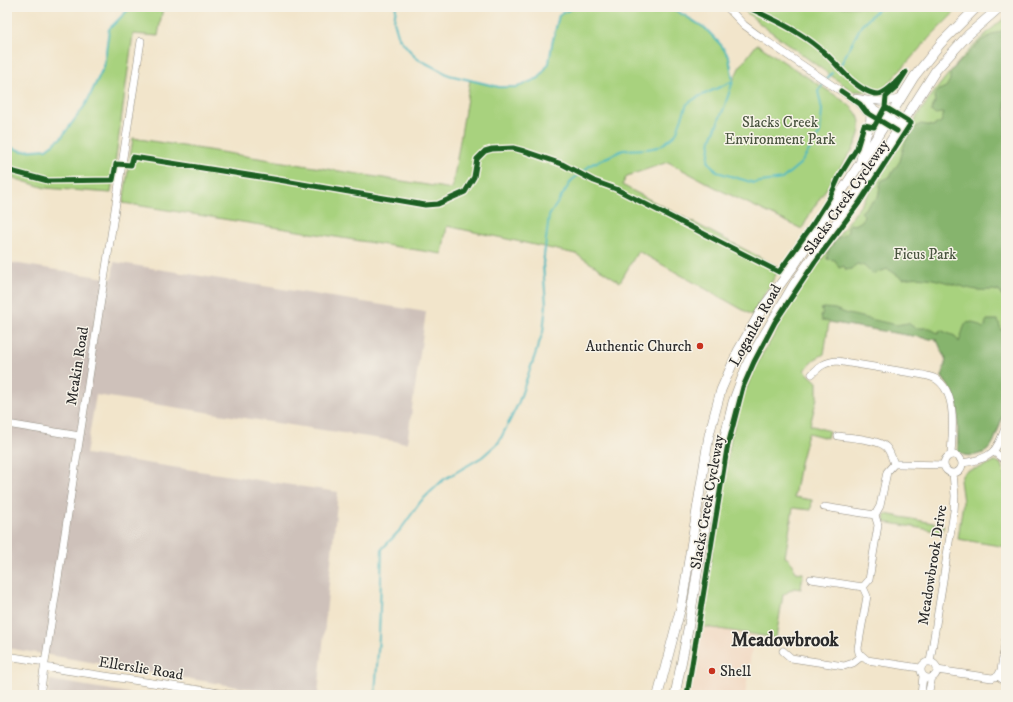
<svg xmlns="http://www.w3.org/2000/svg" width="1013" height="702" font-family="'IM FELL DW Pica',serif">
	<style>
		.built { fill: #f1d5bd }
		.industrial { fill: #cec1ba }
		.green { fill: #a8d27e; stroke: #6a7e54 }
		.forest { fill: #86b46d; stroke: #58704c }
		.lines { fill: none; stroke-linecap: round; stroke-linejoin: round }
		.stream { stroke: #47b7bf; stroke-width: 2 }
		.minor-casing { stroke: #8e887b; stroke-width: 8 }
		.major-casing { stroke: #8e887b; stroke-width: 10 }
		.minor { stroke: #fff; stroke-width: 7 }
		.major { stroke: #fff; stroke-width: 9 }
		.cycleway-casing { stroke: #f7f3e8; stroke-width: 8 }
		.cycleway { stroke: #1b5e20; stroke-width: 5 }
		.poi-dot { fill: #c8321e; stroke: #f7f3e8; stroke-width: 1.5 }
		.labels { text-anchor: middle; stroke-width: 3; stroke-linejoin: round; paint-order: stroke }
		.park-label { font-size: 15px; fill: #4a5540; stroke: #f7f3e8 }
		.street-label { font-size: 15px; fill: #2b2b2b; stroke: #f7f3e8 }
		.poi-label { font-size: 15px; fill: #2b2b2b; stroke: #f7f3e8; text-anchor: end }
		.district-label { font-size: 19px; font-weight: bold; fill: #2b2b2b; stroke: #f7f3e8 }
	</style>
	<rect width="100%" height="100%" fill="#f7f3e8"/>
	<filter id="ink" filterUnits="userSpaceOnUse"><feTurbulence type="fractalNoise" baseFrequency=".025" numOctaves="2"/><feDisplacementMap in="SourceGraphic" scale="8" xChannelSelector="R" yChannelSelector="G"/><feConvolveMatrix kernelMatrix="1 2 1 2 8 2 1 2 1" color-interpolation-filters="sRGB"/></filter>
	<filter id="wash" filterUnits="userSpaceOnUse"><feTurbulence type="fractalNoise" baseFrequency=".012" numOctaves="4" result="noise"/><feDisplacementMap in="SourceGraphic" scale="16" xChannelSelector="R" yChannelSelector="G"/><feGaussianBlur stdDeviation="0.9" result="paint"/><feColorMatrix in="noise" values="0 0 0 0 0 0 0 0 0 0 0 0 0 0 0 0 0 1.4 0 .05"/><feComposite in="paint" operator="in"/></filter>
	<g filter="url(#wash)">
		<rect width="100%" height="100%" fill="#f2e5cb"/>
		<path class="built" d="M700 626 754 634 745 695H690Z"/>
		<path class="industrial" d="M7 262 112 279 114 262 426 312 407 443 96 395 86 454 338 492 318 695H287L7 648Z
			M50 680 141 695H48Z"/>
		<path class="green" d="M131 7H163L158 36 133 34 111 193 45 188 7 176V146L22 151 46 149 61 138 86 104 104 66 109 29Z
			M574 7H664C688 14 717 33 728 56 732 62 731 73 733 81L739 68 757 44C779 59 801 73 824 88 834 95 850 103 857 114 864 125 858 139 853 149L812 210 802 229 722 191 668 162 627 176 622 185 780 268 752 315 638 251 620 282 576 254 447 226 442 254 123 203 133 138 452 189 470 80 499 87H517L539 78 549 63 552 44 559 15Z
			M740 7H960L930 37 881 92 852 91 763 26Z
			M1006 17V406C1002 417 995 447 985 452 983 454 979 454 976 455 968 457 964 455 958 451V408L953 392 942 377 946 360 937 340 829 322 824 354 815 359 804 370 817 382V398L810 425 829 431 827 438 808 433 800 463 794 497 812 500 811 510 793 508 785 557 789 559 796 572 803 573 801 589 794 588 783 595 776 638 700 626 731 437 743 395 761 356 776 332 781 320 789 309 788 305 790 304C818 262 850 222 878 180 889 163 899 144 911 126 935 87 970 45 1006 17Z
			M995 461 1000 463 1002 467 1006 479V547L958 539 963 502 960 480 963 474 966 471 982 467Z
			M885 514 944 525 942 532 884 522Z"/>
		<path class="forest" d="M1006 29V299L1003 297 999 291C992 289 984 291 977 290 952 286 930 273 903 279L888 269 872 274 864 266 857 264 851 269 846 270 844 266 839 268 835 260 827 259C827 252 832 244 837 239 840 236 845 235 848 232V227L850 224 855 225 862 221 864 215 861 212 878 197 881 181 890 176 900 161 905 142 914 128 921 124 933 126 941 122 944 113 934 114 931 111 935 102 934 96 939 90 946 87 950 80V72L982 40 996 33Z
			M824 308 835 309 848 314 896 325 908 323 915 328H930L934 331 938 333 940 330 955 336 959 342C962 335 962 330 966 323L973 322 983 328 986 326 985 324 987 320H998L1001 329 1006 335V406L994 441 990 448 985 452 972 456 964 455 958 451V408L953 392 942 377 946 360 937 340 829 322 822 320 821 316 823 313 821 309Z"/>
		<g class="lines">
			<path class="stream" d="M396 7 394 21 399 38 416 58 449 75 499 87H517L539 78 549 63 552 44 559 15 574 7
				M664 7 677 11 705 28 721 45 729 57 733 81 724 108 711 139 708 161 717 172 754 183 782 179 801 163 820 133 822 110 818 91 824 83
				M840 66 861 26 880 7
				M827 79 832 73
				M7 146 22 151 46 149 61 138 86 104 104 66 109 29 131 7
				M375 695 379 636 382 549 401 529 421 501 443 480 482 457 499 442 518 404 543 332 546 305 543 264 549 216 572 180 592 164 623 150 647 149 658 147 665 143 676 134 687 104 696 98 733 81"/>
		</g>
	</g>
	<g filter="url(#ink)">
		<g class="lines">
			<g class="minor-casing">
				<path id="minor" d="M727 7 744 25 759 36 860 104 866 112 897 131
					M852 98C868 99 885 105 900 98
					M860 104 870 106 900 126
					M860 159 869 129 870 115
					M812 374C820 366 825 362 837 361L918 374C924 375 930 376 936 379 958 393 952 432 951 455
					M7 424 80 436
					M838 436C850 438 878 439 886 447 890 451 892 458 894 464
					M994 452 1006 461
					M944 464a9 9 0 1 1 18 0a9 9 0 1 1-18 0Z
					M962 463C991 459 997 453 1006 425
					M824 507 875 515
					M811 579 863 587
					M783 651 791 658 844 666 853 663 862 656
					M7 656 45 662
					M921 670a8 8 0 1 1 16 0a8 8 0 1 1-16 0Z
					M930 662 954 511 955 496 953 473
					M44 667 234 695
					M920 668 867 660 859 653 858 648 867 596 863 587 869 580 878 525 875 515 880 506 887 472 894 464H900L944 465
					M937 670 992 678 998 676 1006 682
					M998 676 1001 670 1006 638
					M40 695 141 41
					M921 695 923 676
					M928 695 932 677"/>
			</g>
			<g class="major-casing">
				<path id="major" d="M658 695 682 603 709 435 721 390 738 351 762 309 795 264 882 129 914 77 941 43 977 7
					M675 695 689 624 703 537 718 465 733 402 748 362 794 284 866 180 936 70 968 35 1000 7"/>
			</g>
			<use href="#minor" class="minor"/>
			<use href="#major" class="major"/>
			<g class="cycleway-casing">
				<path id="cycleway" d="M841 91 860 104 866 112 897 131
					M7 170 48 181 113 180 116 164 131 165 133 157 273 179 425 205 438 204 465 192 474 177 477 159 485 151 492 149 513 148 524 151 562 164 594 181 616 189 779 272 813 224 830 197 839 177 857 148 864 125 874 127 885 107 886 97 896 88 906 72C899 78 887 94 878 94 869 94 858 86 851 80 840 70 831 57 819 48 798 30 772 19 747 7
					M687 695 727 449 743 387 754 362 775 322 815 262 859 203 911 123 885 107"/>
			</g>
			<use href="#cycleway" class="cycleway"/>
		</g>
	</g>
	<g class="poi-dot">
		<circle cx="700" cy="346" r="4"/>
		<circle cx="712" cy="671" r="4"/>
	</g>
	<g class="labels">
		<g class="park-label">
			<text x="780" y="127">Slacks Creek<tspan x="780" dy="17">Environment Park</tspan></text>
			<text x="925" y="259">Ficus Park</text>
		</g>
		<g class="street-label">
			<text transform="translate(846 197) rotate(-55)" y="5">Slacks Creek Cycleway</text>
			<text transform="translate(755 325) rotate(-61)" y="5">Loganlea Road</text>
			<text transform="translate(77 366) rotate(-81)" y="5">Meakin Road</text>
			<text transform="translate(707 502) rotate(-80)" y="5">Slacks Creek Cycleway</text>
			<text transform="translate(932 565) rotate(-81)" y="5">Meadowbrook Drive</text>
			<text transform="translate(141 668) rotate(9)" y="5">Ellerslie Road</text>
		</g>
		<g class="poi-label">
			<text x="692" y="351">Authentic Church</text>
			<text x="720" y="676" text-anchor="start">Shell</text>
		</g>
		<g class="district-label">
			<text x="785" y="646">Meadowbrook</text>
		</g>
	</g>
	<rect width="1013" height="702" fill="none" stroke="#f7f3e8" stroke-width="24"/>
</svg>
